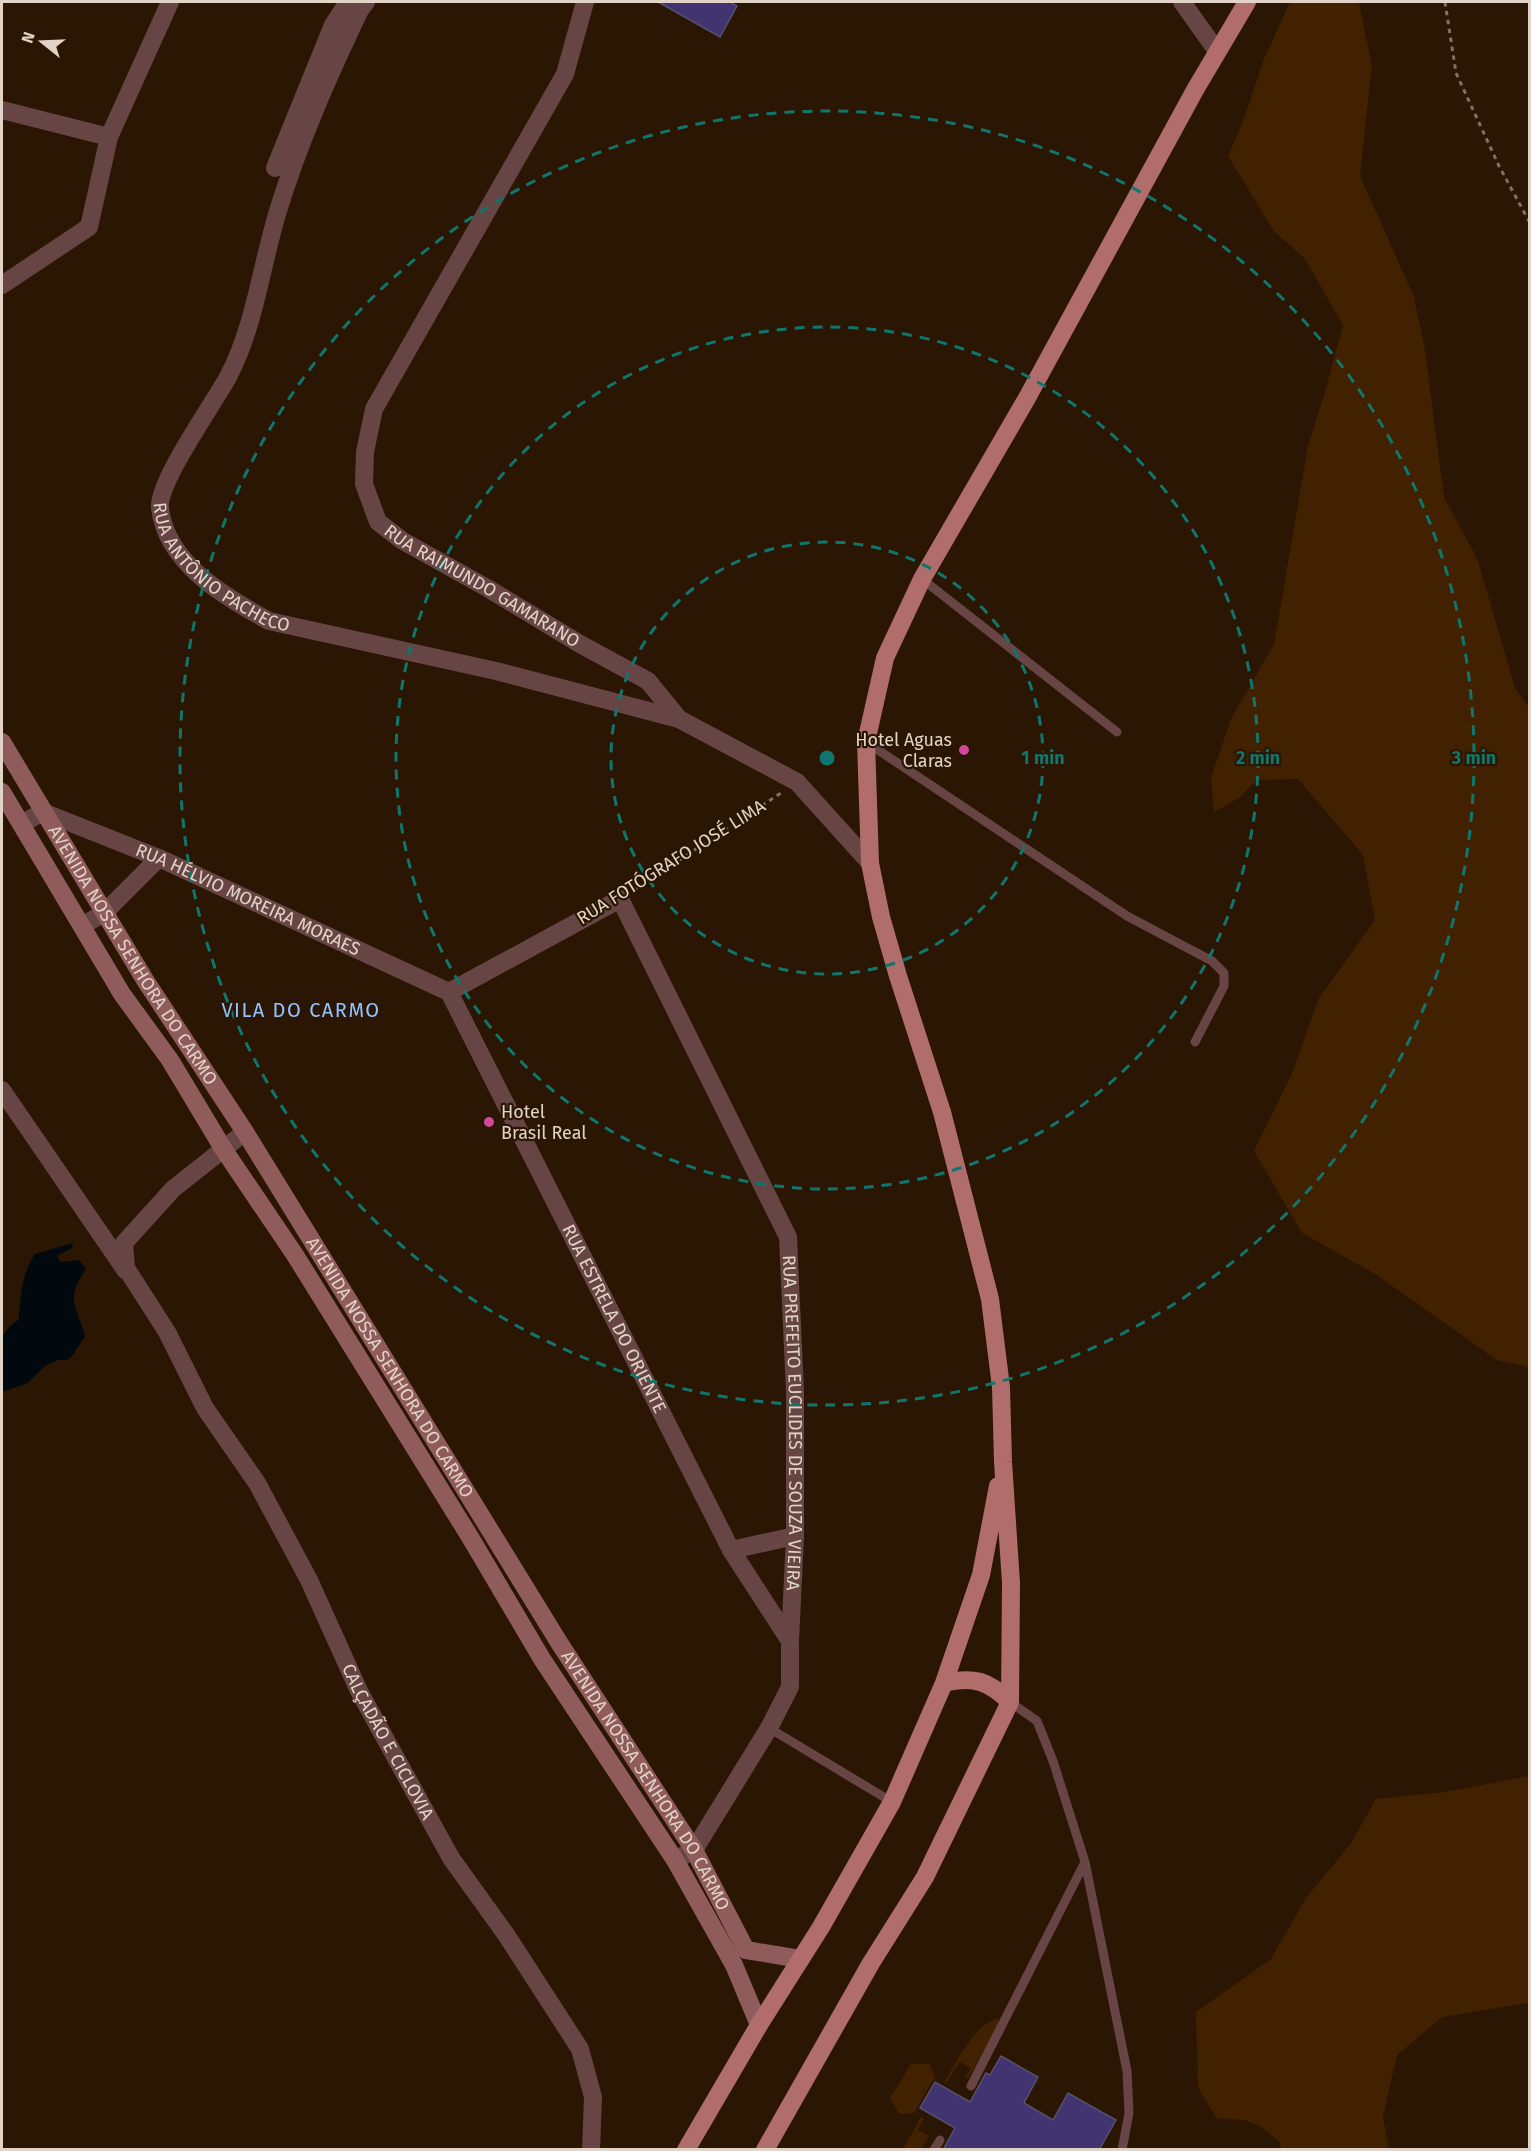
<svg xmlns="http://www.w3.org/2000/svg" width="1531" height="2151" font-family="'Fira Sans',sans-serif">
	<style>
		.green { fill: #412100 }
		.water { fill: #01090e }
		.building { fill: #413471; stroke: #56526e; stroke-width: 1.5 }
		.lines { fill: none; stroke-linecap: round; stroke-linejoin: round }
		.path { stroke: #827160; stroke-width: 3; stroke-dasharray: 4.5 4.5; stroke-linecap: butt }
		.lane { stroke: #664544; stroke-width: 9 }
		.street { stroke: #664544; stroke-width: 18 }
		.secondary { stroke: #8f5c5b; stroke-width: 18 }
		.primary { stroke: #b06d6c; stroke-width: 18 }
		.ring { fill: none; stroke: #0f766e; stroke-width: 3; stroke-dasharray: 10 8 }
		.hotel-dot { fill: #d1479c; stroke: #2a1603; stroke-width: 2 }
		.labels { text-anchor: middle; stroke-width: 4.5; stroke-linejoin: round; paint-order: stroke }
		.street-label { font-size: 18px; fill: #e1d3c6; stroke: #2a1603 }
		.poi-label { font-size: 18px; fill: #e1d3c6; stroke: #2a1603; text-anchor: end }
		.neighbourhood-label { font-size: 20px; letter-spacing: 1.5px; fill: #94c2ff; stroke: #2a1603 }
		.centre { fill: #0f766e; stroke: #2a1603; stroke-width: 3 }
		.ring-label { font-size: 18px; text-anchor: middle; font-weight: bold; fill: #0f766e; stroke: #2a1603; stroke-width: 4.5; stroke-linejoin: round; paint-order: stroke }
	</style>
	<rect width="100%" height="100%" fill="#2a1603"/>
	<path class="green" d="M1290 2 1359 3 1372 66 1360 176 1414 297 1425 350 1444 497 1478 561 1515 688 1529 708V1367L1497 1360 1375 1274 1302 1233 1254 1151 1292 1073 1319 998 1375 920 1363 855 1298 779 1257 780 1239 798 1214 812 1211 778 1231 719 1274 644 1308 446 1324 395 1343 325 1305 259 1273 230 1228 156 1243 121 1264 59Z
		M1529 1776 1528 2003 1442 2017 1397 2055 1383 2117 1389 2149H1281L1280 2142C1256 2122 1248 2118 1217 2119L1198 2088 1196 2012 1271 1959 1306 1898 1351 1843 1376 1799 1445 1792Z
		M998 2018 999 2025 968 2079 965 2078 971 2068 960 2062 946 2083 944 2082C958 2060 972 2027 998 2018Z
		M911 2064H930L935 2077 914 2113 899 2114 890 2098Z
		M921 2117 924 2119 918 2130 929 2136 921 2149H903Z"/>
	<path class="water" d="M73 1243 72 1248 57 1256 60 1262 79 1260 86 1269C65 1299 76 1304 85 1336L73 1355 67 1360H58L46 1365 28 1383 2 1392V1337L9 1327 19 1319C20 1297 22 1273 35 1254Z"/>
	<path class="building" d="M658 2H730L737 6 720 37Z
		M1001 2056 1038 2077 1024 2103 1053 2120 1068 2093 1116 2120 1099 2150H943L955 2128 920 2108 935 2082 970 2102 986 2073 990 2075Z"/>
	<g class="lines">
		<path class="path" d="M1445 2 1456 73 1499 166 1530 223
			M634 890 781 793"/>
		<path class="lane" d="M922 579 1117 732
			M866 742 1127 916 1212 961 1224 973V986L1195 1042
			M1010 1702 1037 1721 1053 1761 1085 1862 1127 2071 1129 2113 1122 2150
			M769 1728 892 1802
			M971 2086 1085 1862
			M934 2150 940 2140"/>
		<g class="street">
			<path id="s1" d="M366 2 360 10C329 75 299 142 278 211 261 266 255 326 228 377 214 403 157 483 160 508 166 563 225 597 269 621L496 671 679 719"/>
			<path id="s2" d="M585 2 565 74 374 409 365 452 364 484 378 522 403 541 489 589 580 644 648 681 679 719 797 782 870 863"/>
			<path d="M1182 2 1217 51"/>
			<path d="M2 110 109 137"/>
			<path d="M275 168 333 25 348 2"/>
			<path d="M2 285 89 227 109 137 170 2"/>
			<path id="s3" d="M21 824 43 812 159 858 449 992"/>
			<path d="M82 926 104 913 159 858"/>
			<path id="s4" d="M449 992 620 899 788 1237 795 1392V1536L790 1641V1687L769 1728 694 1850 675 1860"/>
			<path id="s5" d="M449 992 731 1550 790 1641"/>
			<path d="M2 1090 126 1271"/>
			<path id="s6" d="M245 1132 173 1189 124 1243 126 1268 167 1332 205 1408 257 1483 309 1580 359 1691 451 1858 507 1936 580 2049 593 2097 591 2150"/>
			<path d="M731 1550 795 1536"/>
		</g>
		<g class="secondary">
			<path id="s7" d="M2 742 145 980 245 1132 560 1644 694 1850 746 1950 800 1959"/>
			<path d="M2 792 122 994 170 1060 224 1150 295 1255 470 1537 542 1659 675 1860 734 1965 759 2025"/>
		</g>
		<path class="primary" d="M944 1683C974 1676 989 1681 1010 1702
			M686 2150 759 2025 821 1927 892 1802 944 1683 981 1575 998 1486
			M765 2150 871 1963 925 1877 1010 1702 1011 1583 1003 1462 1001 1387 990 1299 942 1112 898 976 881 917 870 863 866 742 885 658 922 579 1027 398 1195 90 1247 2"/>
	</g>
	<g class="ring">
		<circle cx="827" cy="758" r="216"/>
		<circle cx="827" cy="758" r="431"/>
		<circle cx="827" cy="758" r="647"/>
	</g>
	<g class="hotel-dot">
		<circle cx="964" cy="750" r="6"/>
		<circle cx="489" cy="1122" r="6"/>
	</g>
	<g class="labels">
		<g class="street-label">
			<text dy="6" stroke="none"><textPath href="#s1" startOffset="639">RUA ANTÔNIO PACHECO</textPath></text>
			<text dy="6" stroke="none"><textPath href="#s2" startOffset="699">RUA RAIMUNDO GAMARANO</textPath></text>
			<text transform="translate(671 862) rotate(-32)" y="6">RUA FOTÓGRAFO JOSÉ LIMA</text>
			<text dy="6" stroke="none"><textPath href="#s3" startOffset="248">RUA HÉLVIO MOREIRA MORAES</textPath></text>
			<text dy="6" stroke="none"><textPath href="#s7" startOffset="250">AVENIDA NOSSA SENHORA DO CARMO</textPath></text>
			<text dy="6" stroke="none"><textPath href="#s5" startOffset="366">RUA ESTRELA DO ORIENTE</textPath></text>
			<text dy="6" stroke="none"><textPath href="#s7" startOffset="736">AVENIDA NOSSA SENHORA DO CARMO</textPath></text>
			<text dy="6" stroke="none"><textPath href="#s4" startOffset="758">RUA PREFEITO EUCLIDES DE SOUZA VIEIRA</textPath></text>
			<text dy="6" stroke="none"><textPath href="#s6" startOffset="732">CALÇADÃO E CICLOVIA</textPath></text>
			<text dy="6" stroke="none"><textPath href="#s7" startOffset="1222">AVENIDA NOSSA SENHORA DO CARMO</textPath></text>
		</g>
		<g class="poi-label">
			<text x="952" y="746">Hotel Aguas<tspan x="952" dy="21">Claras</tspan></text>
			<text x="501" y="1118" text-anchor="start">Hotel<tspan x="501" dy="21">Brasil Real</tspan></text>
		</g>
		<g class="neighbourhood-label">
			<text x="301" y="1017">VILA DO CARMO</text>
		</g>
	</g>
	<circle cx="827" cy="758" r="9" class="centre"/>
	<g class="ring-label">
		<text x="1043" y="764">1 min</text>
		<text x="1258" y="764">2 min</text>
		<text x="1474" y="764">3 min</text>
	</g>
	<rect width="1531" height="2151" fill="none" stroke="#e1d3c6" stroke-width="6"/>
	<g transform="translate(42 42) rotate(288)" stroke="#2a1603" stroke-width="4.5" paint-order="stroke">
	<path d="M0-4.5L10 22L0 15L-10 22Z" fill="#e1d3c6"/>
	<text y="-9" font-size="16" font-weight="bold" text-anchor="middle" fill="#e1d3c6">N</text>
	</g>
</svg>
